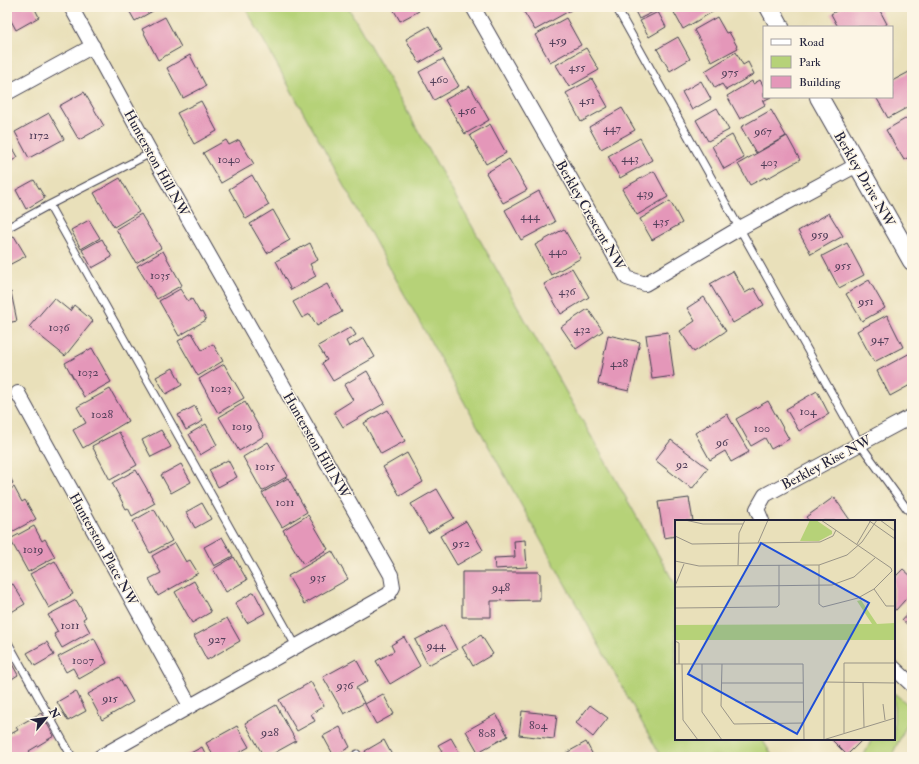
<svg xmlns="http://www.w3.org/2000/svg" width="919" height="764" font-family="'IM FELL Double Pica',serif">
	<style>
		.green { fill: #b6d278; stroke: #6c7a5a }
		.building { fill: #e497b9 }
		.lines { fill: none; stroke-linecap: round; stroke-linejoin: round }
		.service-casing { stroke: #403e4e; stroke-width: 9 }
		.minor-casing { stroke: #403e4e; stroke-width: 16 }
		.tertiary-casing { stroke: #403e4e; stroke-width: 20 }
		.service { stroke: #fff; stroke-width: 7 }
		.minor { stroke: #fff; stroke-width: 14 }
		.tertiary { stroke: #fff; stroke-width: 18 }
		.labels { text-anchor: middle; stroke-width: 3; stroke-linejoin: round; paint-order: stroke }
		.number-label { font-size: 12px; fill: #523f5a }
		.street-label { font-size: 14px; fill: #22223b; stroke: #fcf5e5 }
		.inset-road { fill: none; stroke: #999487; stroke-width: 1 }
		.view { fill: #1d4ed8; fill-opacity: 0.15; stroke: #1d4ed8; stroke-width: 2 }
		.inset-edge { fill: none; stroke: #22223b; stroke-width: 2 }
	</style>
	<rect width="100%" height="100%" fill="#fcf5e5"/>
	<filter id="ink" filterUnits="userSpaceOnUse"><feTurbulence type="fractalNoise" baseFrequency=".025" numOctaves="2"/><feDisplacementMap in="SourceGraphic" scale="8" xChannelSelector="R" yChannelSelector="G"/><feConvolveMatrix kernelMatrix="1 2 1 2 8 2 1 2 1" color-interpolation-filters="sRGB"/></filter>
	<filter id="wash" filterUnits="userSpaceOnUse"><feTurbulence type="fractalNoise" baseFrequency=".012" numOctaves="4" result="noise"/><feDisplacementMap in="SourceGraphic" scale="16" xChannelSelector="R" yChannelSelector="G"/><feGaussianBlur stdDeviation="0.9" result="paint"/><feColorMatrix in="noise" values="0 0 0 0 0 0 0 0 0 0 0 0 0 0 0 0 0 1.4 0 .05"/><feComposite in="paint" operator="in"/></filter>
	<g filter="url(#wash)">
		<rect width="100%" height="100%" fill="#e9e0ba"/>
		<path class="green" d="M245 7H348L676 586V739H762L773 757H661Z
			M894 693 912 708V714L891 757H863L872 739H894Z"/>
		<g id="blocks">
			<path class="building" d="M7 7H34L39 17 16 30 7 13Z
				M127 7H157L158 8 135 21Z
				M392 7H417L419 11 400 21Z
				M521 7H569L571 10 535 30Z
				M633 7H658L659 9 639 19Z
				M671 7H711L714 11 683 29Z
				M843 7H878L887 24 883 27H838L831 14Z
				M658 12 666 27 649 37 640 21Z
				M165 17 181 47 158 60 142 29Z
				M717 17 726 33 729 32 738 48 712 62 694 30Z
				M566 18 581 45 550 62 535 35Z
				M429 26 442 50 419 63 406 39Z
				M678 37 690 59 670 71 657 49Z
				M586 48 599 70 569 87 556 65Z
				M736 52 743 65 748 62 754 74 726 90 722 84 715 88 705 71Z
				M190 55 206 86 183 98 167 68Z
				M443 59 459 86 434 100 419 72Z
				M909 72 912 78V105L888 118 876 97H892V81Z
				M592 79 608 107 581 122 566 93Z
				M760 80 764 87V97H771L763 101 765 105 740 119 727 96 752 81 753 84Z
				M701 81 711 99 692 110 682 92Z
				M470 86 489 120 465 134 445 100Z
				M84 92 104 126 79 140 59 106Z
				M201 101 217 131 194 144 177 113Z
				M622 108 635 130 601 149 589 127Z
				M717 108 729 130 708 141 696 120Z
				M771 110 786 136 756 153 741 127Z
				M49 113 64 139 29 158 15 132Z
				M912 115V155L904 160 886 130Z
				M490 124 506 153 486 164 470 135Z
				M732 135 744 158 724 169 712 146Z
				M787 136 800 160 766 179 765 177 750 185 738 164Z
				M7 138 18 157 7 164Z
				M640 138 652 160 620 178 608 156Z
				M226 140 229 145 239 140 254 164 221 183 203 153Z
				M509 159 527 190 503 203 486 173Z
				M654 171 668 197 637 215 622 189Z
				M252 175 269 205 246 219 229 189Z
				M120 178 139 212 114 227 94 193Z
				M34 180 45 198 26 209 16 190Z
				M539 191 555 222 521 240 505 210Z
				M670 201 682 223 652 240 640 219Z
				M273 210 290 240 267 253 250 224Z
				M829 213 843 236 811 254 798 231Z
				M141 214 161 248 136 263 116 229Z
				M89 220 100 238 81 249 71 230Z
				M564 229 581 258 551 275 535 245Z
				M14 236 26 256 7 266V240Z
				M102 239 112 257 92 268 82 250Z
				M310 243 318 260 310 264 316 276 291 290 276 261Z
				M847 243 864 275 839 288 822 256Z
				M163 251 182 285 157 299 137 266Z
				M572 268 589 297 561 314 544 284Z
				M733 271 745 293 754 288 764 305 733 323 710 284Z
				M869 280 885 308 862 321 846 294Z
				M327 284 342 312 317 326 310 314 302 318 293 302Z
				M180 289 188 301 192 299 200 313 202 312 206 320 179 336 159 301Z
				M7 292H11L17 321 7 323Z
				M704 297 726 331 694 352 680 331 695 321 687 308Z
				M54 298 70 311 74 305 93 321 65 356 29 327Z
				M588 309 603 331 576 349 561 327Z
				M887 315 903 347 874 362 857 331Z
				M351 327 356 335 346 341 349 347 364 338 375 357 333 381 322 363 327 360 318 346Z
				M668 332 674 376 652 379 646 335Z
				M192 333 202 350 213 344 223 361 198 376 178 341Z
				M608 335 640 342 629 391 598 384Z
				M92 348 111 382 84 397 65 363Z
				M912 352V384L890 396 877 371Z
				M224 364 244 398 218 413 199 379Z
				M173 368 182 385 166 394 156 377Z
				M367 371 385 403 343 427 334 412 353 400 344 385Z
				M110 389 128 421 83 448 73 430 86 423 77 407Z
				M817 391 829 414 799 431 786 409Z
				M768 401 789 439 771 449 765 438 751 446 736 419Z
				M245 402 264 436 239 451 219 417Z
				M195 406 203 421 186 430 178 415Z
				M388 410 405 441 381 454 364 423Z
				M727 414 749 452 731 462 725 451 710 460 695 433Z
				M206 424 217 445 200 455 189 434Z
				M161 430 171 447 151 457 142 440Z
				M119 432 137 465 110 480 92 446Z
				M671 440 708 468 692 489 655 460Z
				M268 442 288 476 262 491 243 457Z
				M407 453 423 482 400 496 383 467Z
				M228 460 237 477 218 487 209 470Z
				M181 464 191 482 171 493 161 475Z
				M136 470 155 503 132 516 128 508 126 509 112 483Z
				M7 471 13 483 7 486Z
				M288 478 307 512 282 527 262 493Z
				M14 487 22 502 25 500 36 519 8 534 7 491Z
				M437 489 454 518 428 533 411 504Z
				M834 497 850 520 848 521H809L806 517Z
				M689 498 693 521H676V536L664 538 658 502Z
				M202 503 211 519 195 528 186 512Z
				M154 509 172 541 150 553 133 521Z
				M308 515 328 549 303 564 283 530Z
				M466 521 483 550 457 565 440 536Z
				M34 526 42 541 45 539 55 557 28 572 10 539Z
				M222 537 233 556 214 566 204 547Z
				M525 540 527 567 495 569 494 558 515 557 514 541Z
				M175 543 186 562 190 560 198 573 158 596 149 579 161 573 152 556Z
				M332 551 348 579 304 604 288 576Z
				M234 557 247 580 226 592 213 569Z
				M55 561 73 594 49 608 30 574Z
				M903 569 912 577V592L896 610 894 609V578Z
				M462 572H539L540 574V600L491 601V617H462Z
				M194 581 211 612 192 623 175 592Z
				M13 584 25 604 8 614 7 587Z
				M254 592 265 613 247 623 235 603Z
				M76 600 86 617 83 619 90 632 62 648 54 634 58 632 48 615Z
				M912 608V628L902 620Z
				M227 618 240 641 207 660 194 636Z
				M444 625 457 650 428 665 415 640Z
				M481 635 493 654 473 666 462 647Z
				M404 637 420 666 390 684 376 661 394 651 391 645Z
				M94 638 107 663 79 679 73 668 66 672 58 657Z
				M47 642 54 655 35 666 27 653Z
				M7 655 18 675 7 682Z
				M356 659 368 681 356 688 364 703 344 714 323 677Z
				M119 677 133 702 102 720 88 694Z
				M311 682 324 706 311 714 315 721 297 731 279 700Z
				M76 691 86 711 68 721 57 702Z
				M383 694 394 714 376 724 365 704Z
				M276 705 296 741 267 757H264L245 723Z
				M590 705 608 718 593 737 576 723Z
				M522 711 557 715 554 739 519 735Z
				M41 713 54 736 29 751 33 757H7V736L18 730 16 727Z
				M496 714 508 736 478 752 466 731Z
				M237 726 249 747 231 757H214L206 743Z
				M340 727 350 747 334 756 323 736Z
				M451 738 462 757H432L442 751 438 745Z
				M831 739H863L847 755Z
				M384 740 393 757H368L365 751Z
				M586 742 594 757H559Z
				M202 747 207 757H183Z"/>
		</g>
	</g>
	<g filter="url(#ink)">
		<use href="#blocks" fill-opacity="0" stroke="#403e4e" stroke-width="1"/>
		<g class="lines">
			<g class="service-casing">
				<path id="service" d="M616 7 860 444 907 509 912 513
					M49 205 296 646
					M7 228 49 205 151 153
					M7 641 72 757
					M353 757 357 754 359 757"/>
			</g>
			<g class="minor-casing">
				<path id="minor" d="M71 7 151 153 391 575 393 587 389 594 100 757
					M473 7 627 278 645 284 740 228 857 165
					M7 93 93 46
					M18 393 190 706
					M762 521 757 509 765 495 912 416
					M894 668 912 685"/>
			</g>
			<g class="tertiary-casing">
				<path id="tertiary" d="M769 7 780 27
					M819 97 912 261"/>
			</g>
			<use href="#service" class="service"/>
			<use href="#minor" class="minor"/>
			<use href="#tertiary" class="tertiary"/>
		</g>
	</g>
	<g class="labels">
		<g class="number-label">
			<text x="558" y="44">459</text>
			<text x="577" y="71">455</text>
			<text x="730" y="76">975</text>
			<text x="439" y="83">460</text>
			<text x="587" y="104">451</text>
			<text x="467" y="114">456</text>
			<text x="612" y="132">447</text>
			<text x="763" y="135">967</text>
			<text x="39" y="139">1172</text>
			<text x="630" y="162">443</text>
			<text x="229" y="163">1040</text>
			<text x="769" y="166">403</text>
			<text x="645" y="197">439</text>
			<text x="530" y="220">444</text>
			<text x="661" y="225">435</text>
			<text x="820" y="238">959</text>
			<text x="558" y="255">440</text>
			<text x="843" y="269">955</text>
			<text x="160" y="279">1035</text>
			<text x="567" y="295">436</text>
			<text x="866" y="305">951</text>
			<text x="59" y="331">1036</text>
			<text x="582" y="333">432</text>
			<text x="880" y="343">947</text>
			<text x="619" y="367">428</text>
			<text x="88" y="376">1032</text>
			<text x="221" y="392">1023</text>
			<text x="808" y="415">104</text>
			<text x="102" y="418">1028</text>
			<text x="242" y="430">1019</text>
			<text x="762" y="432">100</text>
			<text x="722" y="446">96</text>
			<text x="682" y="468">92</text>
			<text x="265" y="470">1015</text>
			<text x="285" y="506">1011</text>
			<text x="461" y="547">952</text>
			<text x="33" y="553">1019</text>
			<text x="318" y="581">935</text>
			<text x="501" y="591">948</text>
			<text x="70" y="629">1011</text>
			<text x="217" y="643">927</text>
			<text x="436" y="649">944</text>
			<text x="83" y="664">1007</text>
			<text x="345" y="689">936</text>
			<text x="110" y="702">915</text>
			<text x="538" y="729">804</text>
			<text x="270" y="736">928</text>
			<text x="487" y="737">808</text>
		</g>
		<g class="street-label">
			<text transform="translate(157 163) rotate(61)" y="5">Hunterston Hill NW</text>
			<text transform="translate(865 179) rotate(60)" y="5">Berkley Drive NW</text>
			<text transform="translate(591 215) rotate(60)" y="5">Berkley Crescent NW</text>
			<text transform="translate(317 445) rotate(60)" y="5">Hunterston Hill NW</text>
			<text transform="translate(826 462) rotate(-28)" y="5">Berkley Rise NW</text>
			<text transform="translate(104 549) rotate(61)" y="5">Hunterston Place NW</text>
		</g>
	</g>
	<g transform="translate(675 520)">
		<rect width="220" height="220" fill="#e9e0ba"/>
		<path d="M135 0H141L157 11V14L144 21H125ZM186 80 202 104 220 103V120H0V105L197 104 182 81Z" fill="#b6d278"/>
		<path class="inset-road" d="M10 0 28 4H68M193 0 220 19M205 0 220 11M0 16 17 24 145 22 158 16 161 10M83 23 93 0M182 24 196 0M0 41 24 46 144 45 172 35 187 22 202 0M63 45 64 13 70 0M144 45V84L148 87 183 78 199 69 217 51 216 48 146 0M0 66 9 44M0 67 157 65 179 57 200 38M199 69 211 86H220M0 88 102 87 104 85V45M0 121 4 123V144M0 144H128L129 220M7 144 8 200 23 220M27 144V192L47 220M47 144 46 186 59 204 129 203M188 162 189 207M46 163H128M70 182H128M208 184 210 200M169 213V143H220M148 220 220 198M149 220V162L220 163"/>
		<path class="view" d="M86 23 194 83 122 214 13 154Z"/>
		<rect width="220" height="220" class="inset-edge"/>
	</g>
	<rect width="919" height="764" fill="none" stroke="#fcf5e5" stroke-width="24"/>
	<rect x="763" y="26" width="130" height="72" fill="#fcf5e5" stroke="#a5a1a1"/>
	<rect x="771" y="39" width="20" height="6" fill="#ffffff" stroke="#a5a1a1"/>
	<text x="799" y="46" font-size="12" fill="#22223b">Road</text>
	<rect x="771" y="56" width="20" height="12" fill="#b6d278" stroke="#a5a1a1"/>
	<text x="799" y="66" font-size="12" fill="#22223b">Park</text>
	<rect x="771" y="76" width="20" height="12" fill="#e497b9" stroke="#a5a1a1"/>
	<text x="799" y="86" font-size="12" fill="#22223b">Building</text>
	<g transform="translate(46 718) rotate(61)" stroke="#fcf5e5" stroke-width="3" paint-order="stroke">
	<path d="M0-3L7 15L0 10L-7 15Z" fill="#22223b"/>
	<text y="-6" font-size="11" font-weight="bold" text-anchor="middle" fill="#22223b">N</text>
	</g>
</svg>
